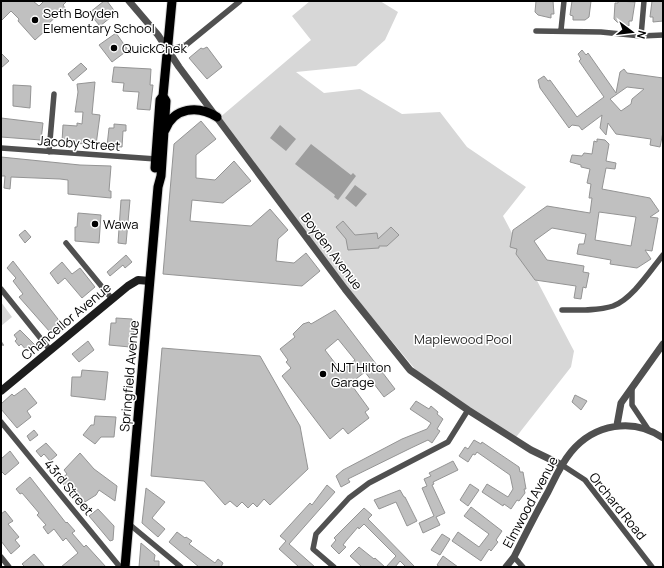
<svg xmlns="http://www.w3.org/2000/svg" width="664" height="568" font-family="Manrope,sans-serif">
	<style>
		.green { fill: #d7d7d7 }
		.water { fill: #9e9e9e }
		.lines { fill: none; stroke-linecap: round; stroke-linejoin: round }
		.stream { stroke: #9e9e9e; stroke-width: 2 }
		.building { fill: #c0c0c0; stroke: #949494; fill-rule: evenodd }
		.primary-casing { stroke: #dbdbdb; stroke-width: 11 }
		.minor { stroke: #505050; stroke-width: 5.5 }
		.tertiary { stroke: #505050; stroke-width: 7 }
		.secondary { stroke: #1d1d1d; stroke-width: 8 }
		.primary { stroke: #000; stroke-width: 9 }
		.poi-dot { fill: #000; stroke: #fff; stroke-width: 1.5 }
		.labels { text-anchor: middle; stroke-width: 3; stroke-linejoin: round; paint-order: stroke }
		.poi-label { font-size: 13px; fill: #000; stroke: #fff; text-anchor: start }
		.street-label { font-size: 13px; fill: #000; stroke: #fff }
		.park-label { font-size: 13px; fill: #2e2e2e; stroke: #fff }
	</style>
	<rect width="100%" height="100%" fill="#fff"/>
	<path class="green" d="M310 1H380L398 12 385 40 356 66 296 72 324 93 360 89 402 114 440 112 467 147 526 187 503 216 574 351 571 367 513 441 425 381 345 285 218 119 311 40 292 16Z
		M1 302 12 317 1 326Z"/>
	<path class="water" d="M280 125 296 139 286 151 270 138Z
		M311 144 351 175 353 173 356 176 338 200 334 197 335 195 295 164Z
		M355 185 367 194 356 207 345 198Z"/>
	<g class="lines">
		<path class="stream" d="M1 342 3 345"/>
	</g>
	<path class="building" d="M1 1H33L39 6 44 1H67L63 5 65 8 45 27 47 29 35 40 18 21 19 19 11 11 1 21Z
		M104 1H107L116 13 100 26 89 13Z
		M536 1H553L554 14H551V18L538 15 535 12Z
		M572 1H591L589 17 585 20H573V16L570 15Z
		M618 1 635 2 632 21H629V26L617 22 614 19 615 3H618Z
		M652 1H663V21L653 22V17H650Z
		M116 33 128 50 112 62 99 45Z
		M207 47 222 67 207 79 189 58 201 48 203 49Z
		M582 50 586 55 588 53 616 93 620 72 624 69 627 73 663 78V132L660 147 650 145 651 139 616 134 608 123 606 135 600 128 602 115 582 130 579 126 572 125 569 128 540 88 538 80 544 76 548 81 550 80 577 117 604 97 579 61 581 59 578 54ZM627 87 644 89 632 99 631 104 621 111 610 99Z
		M1 53 9 61 1 68Z
		M81 63 87 69 73 81 68 74Z
		M114 67 151 69 150 85H153L150 110 137 109 139 92 123 91 124 83 112 82Z
		M95 82 92 114 100 115 96 145 62 142 63 125 77 126V123L82 124 83 112H75L78 92 77 84Z
		M13 85 31 86 30 108 13 106Z
		M1 118 43 123 41 140 1 137Z
		M201 121 216 139 196 155V178L215 180 234 161 251 181 223 203 192 200 190 221 251 226 270 209 288 230 278 239 276 261 294 263 306 253 320 271 302 286 163 274 174 144Z
		M114 124 126 125V131H123L122 147 107 146 109 128H114Z
		M597 139 605 140 609 144 606 161 616 163 615 169 606 168 602 189 650 198 659 211 650 217 658 218 652 251 645 250 651 259 637 268 610 264 611 260 577 254 579 244H584L586 234 552 228 534 241 547 260 584 266 583 272 589 273 586 288 583 287 581 299 574 298 576 286 535 280 516 254 517 249 510 247 513 230 547 206 590 213 592 198H589L591 184 587 183 590 169 581 167V165L570 162 572 155 582 156 584 153 592 154 594 141 597 142ZM599 212 636 217 631 246 595 240Z
		M1 157 80 165 111 166 109 191H111V198L68 194V180L60 179 11 177 10 189 4 188 5 176H1Z
		M121 200H130L126 244 118 243Z
		M78 213 101 215 99 243 75 241V227H77Z
		M343 221 355 235 377 233 378 239 391 227 399 235 387 246H379V248L348 250 346 239 336 227Z
		M25 230 31 237 25 243 19 235Z
		M126 255 132 262 125 268 123 265 110 276 107 272Z
		M13 261 61 323 50 332 19 297 23 294 13 281 16 278 7 268Z
		M62 262 72 274 80 268 95 287 82 298 65 278 58 284 50 273Z
		M335 310 395 389 384 397 365 372 352 382 355 386 353 387 369 409 365 412 369 418 348 434 343 428 330 439 282 376 291 368 286 362 288 360 280 349 295 337 293 334 303 324 309 322 311 324ZM338 339 355 360 341 371 325 350Z
		M116 318 132 319 131 330H134L133 337H131L130 347 109 345 111 323H116Z
		M20 330 35 345 27 351 21 344 19 346 15 341 17 339 14 335Z
		M88 341 94 350 79 362 72 354Z
		M162 348 260 356 300 426 308 469 270 505 264 499 257 507 253 503 248 508 242 502 237 507 230 501 225 505 204 481 151 476Z
		M82 370 108 372 105 400 71 396 72 377H81Z
		M25 388 37 403 27 411 31 417 17 428 1 409V404L12 394 14 396Z
		M575 395 587 401 581 410 572 402Z
		M416 401 429 409 431 406 438 412 437 414 443 419 437 429 440 431 432 443 428 440 411 448 348 479 350 482 341 487 336 476 343 470 402 439 427 429 431 423 410 409Z
		M95 416 116 417 114 437H101L95 444 83 435 91 425H94Z
		M34 430 38 435 30 441 27 436Z
		M474 440 481 444 482 442 519 467 520 472H523L526 489H524L525 493 519 501 517 500 511 509 504 504 503 506 482 492 487 484 508 497 513 489 510 475 477 452 475 455 473 454 468 462 459 456 465 447 468 449Z
		M46 443 57 455 50 461 44 454 41 457 36 451Z
		M10 451 19 463 5 475 1 471V459Z
		M80 453 94 469 117 486 115 501 99 490 96 495 80 505 60 480 67 474 64 470Z
		M453 461 458 470 433 482 434 484 432 485 445 513 436 517 440 525 423 533 419 523 434 516 422 488 427 486 424 479 431 476 429 473Z
		M30 477 66 523 67 522 75 531 72 533 84 547 86 545 106 567H61L78 553 66 538 63 541 54 529 48 534 43 527 46 525 37 515 39 513 22 493 20 494 16 489Z
		M470 484 479 490 468 506 460 500Z
		M327 485 335 492 289 544 315 567H299L279 549 286 541 280 536 310 503 312 505Z
		M146 488 165 502 152 518 165 529 158 537 142 523Z
		M400 490 404 497H405L417 521 407 526 396 502 379 509 374 500Z
		M471 507 502 531 496 540 498 542 491 551 489 549 481 561 452 541 458 532 479 547 489 534 464 516Z
		M364 508 372 515 368 519 415 567H406L400 561 395 567H386L396 556 364 524 359 529 358 527 346 541 343 545 346 547 339 554 331 546 336 540 334 538Z
		M98 509 114 526 113 540 110 541 89 516Z
		M5 511 13 521 8 524 19 537 15 540 20 546 11 554 1 541V514Z
		M177 532 185 538 186 537 192 541 189 544 215 563 218 559 223 563 221 567H199L169 542Z
		M442 534 450 539 440 555 431 550Z
		M141 543 155 555 154 561H159V567H139Z
		M359 547 374 559 375 558 385 567H362L350 556Z
		M34 554 45 567H25L22 564Z
		M443 556 458 567H440L437 565Z"/>
	<g class="lines">
		<g class="primary-casing">
			<path id="primary" d="M165 130C174 107 198 105 217 117
				M155 168 160 100 163 96 172 1
				M125 567 158 187 161 176 166 101 163 96"/>
		</g>
		<path class="minor" d="M561 30 564 1
			M536 31 601 32 641 36 663 35
			M641 36 644 1
			M168 50 186 45 240 1
			M1 148 156 159
			M49 152 54 94
			M66 243 112 299
			M1 289 50 350
			M562 310C578 310 597 311 613 306 632 299 650 271 663 255
			M632 389V405L648 429
			M1 422 120 567
			M562 465 585 480 652 567
			M129 524 181 567
			M1 557 9 567
			M514 557 523 567
			M334 567 313 549 316 534 349 498 369 483 448 442 468 410"/>
		<path class="tertiary" d="M129 1 158 35 179 67 345 289 410 370 468 410 531 450 562 465
			M617 425 621 403 663 344
			M506 567 514 557C525 535 536 513 548 492 555 478 561 464 571 452 594 424 633 417 663 438"/>
		<path class="secondary" d="M1 391 128 286 138 280 150 281"/>
		<use href="#primary" class="primary"/>
	</g>
	<g class="poi-dot">
		<circle cx="35" cy="20" r="4"/>
		<circle cx="114" cy="48" r="4"/>
		<circle cx="95" cy="224" r="4"/>
		<circle cx="323" cy="374" r="4"/>
	</g>
	<g class="labels">
		<g class="poi-label">
			<text x="43" y="18">Seth Boyden<tspan x="43" dy="15">Elementary School</tspan></text>
			<text x="122" y="53">QuickChek</text>
			<text x="103" y="229">Wawa</text>
			<text x="331" y="372">NJT Hilton<tspan x="331" dy="15">Garage</tspan></text>
		</g>
		<g class="street-label">
			<text transform="translate(79 143) rotate(4)" y="5">Jacoby Street</text>
			<text transform="translate(332 251) rotate(53)" y="5">Boyden Avenue</text>
			<text transform="translate(66 321) rotate(-40)" y="5">Chancellor Avenue</text>
			<text transform="translate(129 376) rotate(-85)" y="5">Springfield Avenue</text>
			<text transform="translate(69 487) rotate(50)" y="5">43rd Street</text>
			<text transform="translate(530 502) rotate(-62)" y="5">Elmwood Avenue</text>
			<text transform="translate(618 506) rotate(51)" y="5">Orchard Road</text>
		</g>
		<g class="park-label">
			<text x="463" y="344">Maplewood Pool</text>
		</g>
	</g>
	<rect width="664" height="568" fill="none" stroke="#000000" stroke-width="4"/>
	<g transform="translate(632 32) rotate(105)" stroke="#ffffff" stroke-width="3" paint-order="stroke">
	<path d="M0-3L7 15L0 10L-7 15Z" fill="#000000"/>
	<text y="-6" font-size="11" font-weight="bold" text-anchor="middle" fill="#000000">N</text>
	</g>
</svg>
